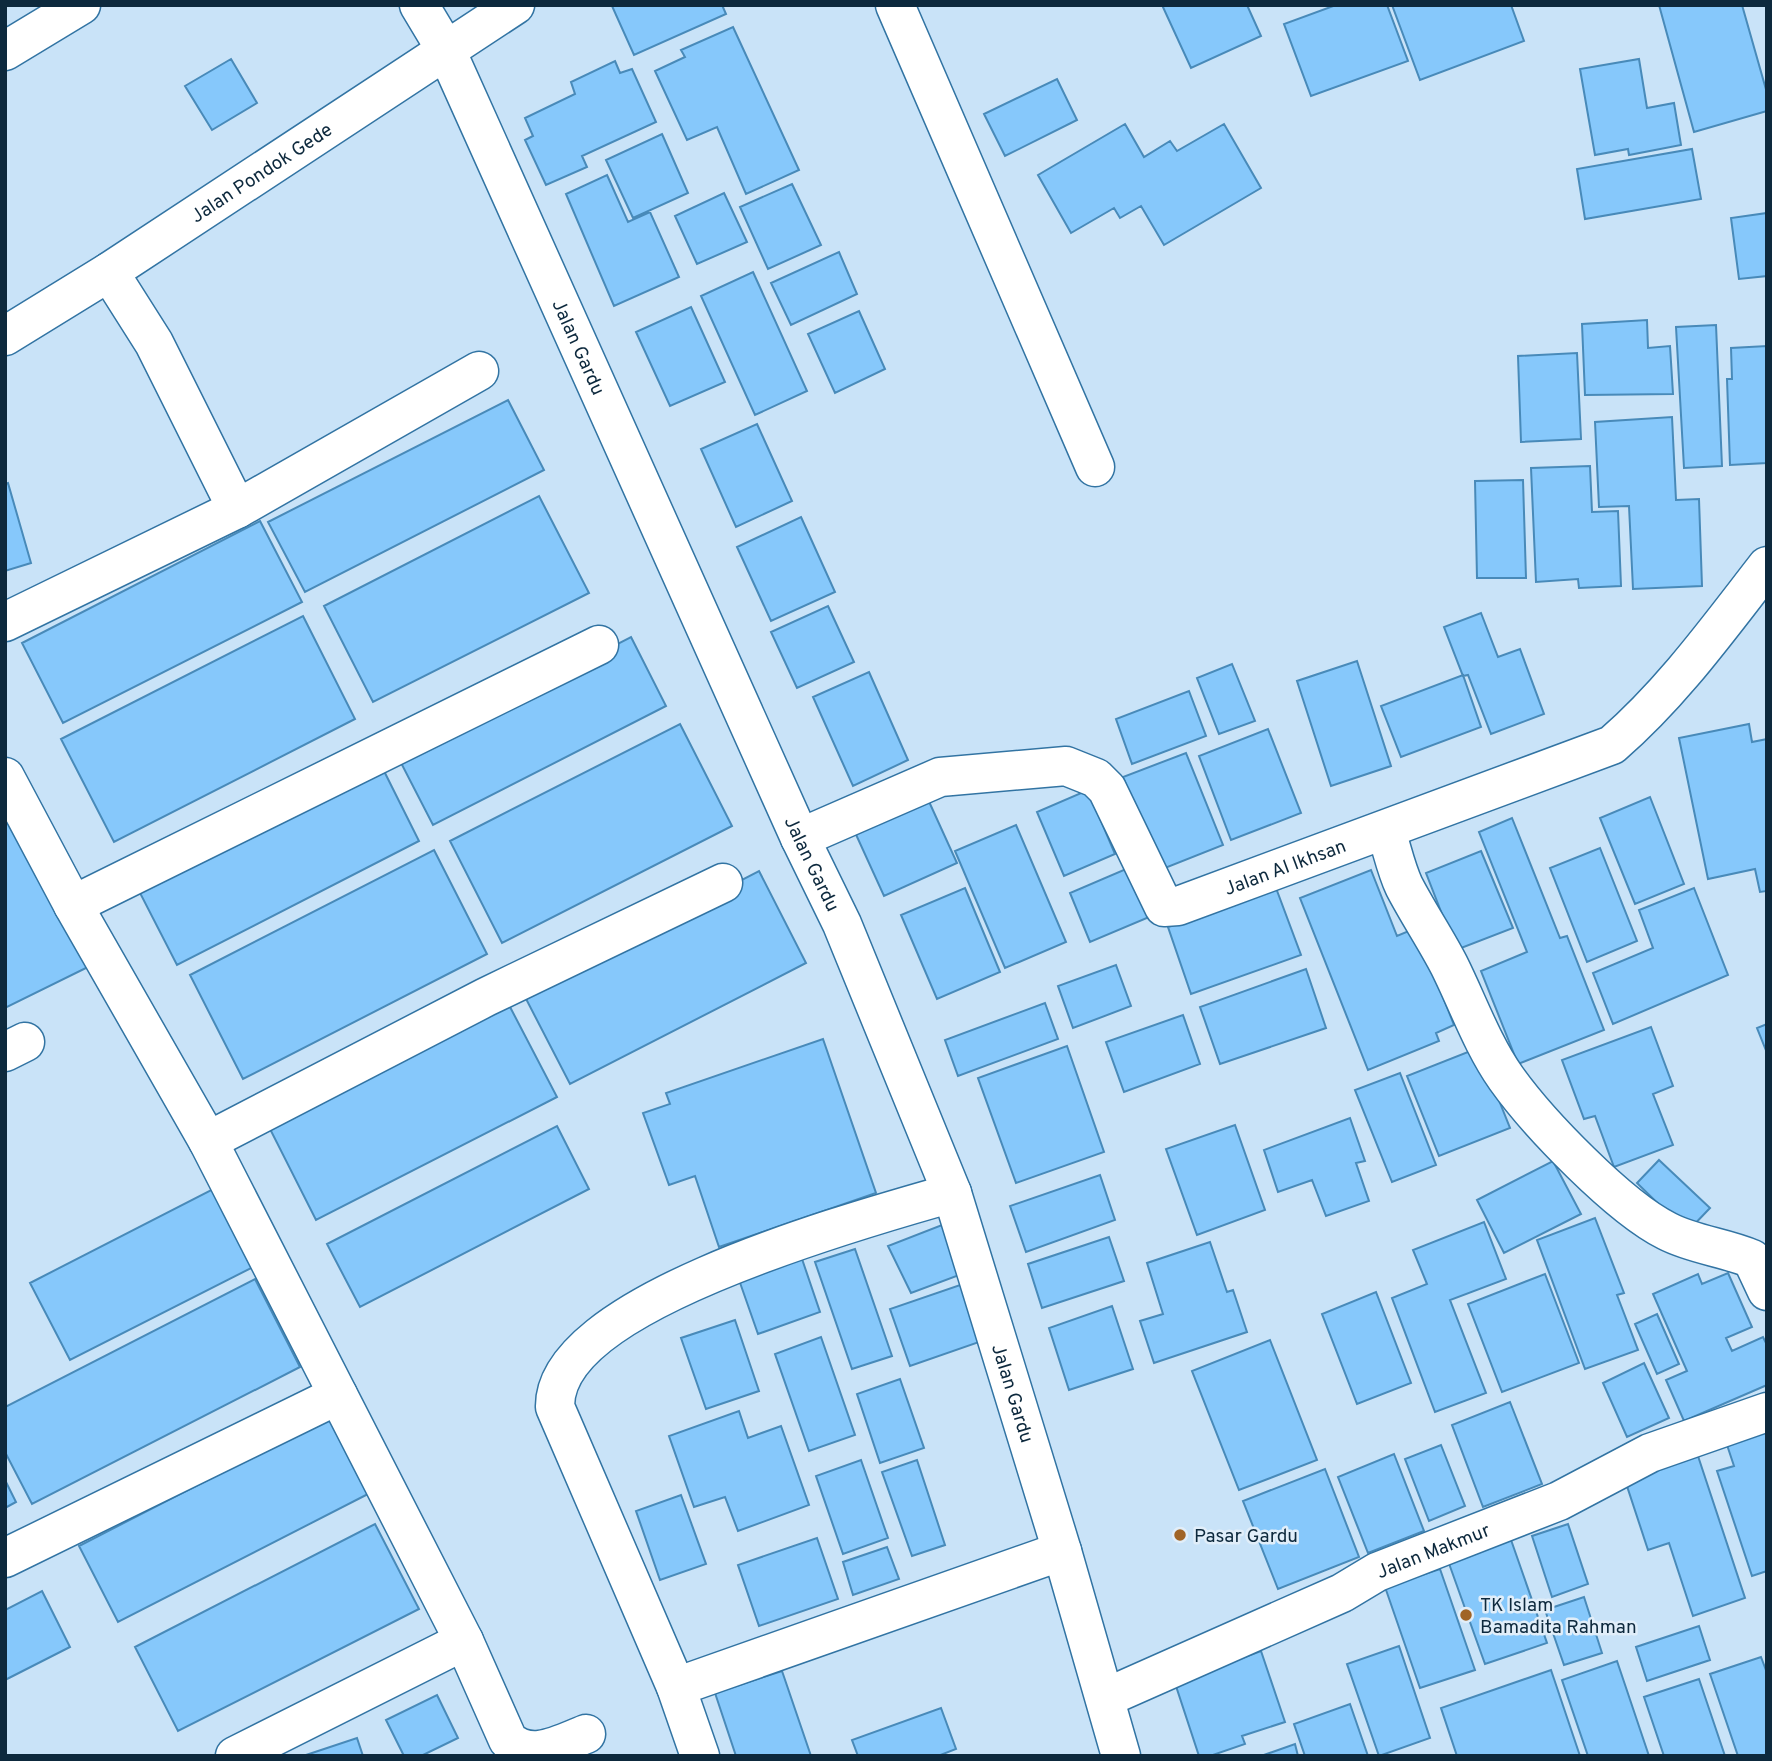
<svg xmlns="http://www.w3.org/2000/svg" width="1772" height="1761" font-family="Overpass,sans-serif">
	<style>
		.building { fill: #86c8fb; stroke: #488ab9; stroke-width: 2 }
		.lines { fill: none; stroke-linecap: round; stroke-linejoin: round }
		.minor-casing { stroke: #3274a3; stroke-width: 41 }
		.major-casing { stroke: #3274a3; stroke-width: 41 }
		.minor { stroke: #fff; stroke-width: 38 }
		.major { stroke: #fff; stroke-width: 38 }
		.poi-dot { fill: #a06426; stroke: #e1eef9; stroke-width: 2.5 }
		.labels { text-anchor: middle; stroke-width: 5; stroke-linejoin: round; paint-order: stroke }
		.street-label { font-size: 19px; fill: #0d293d; stroke: #e1eef9 }
		.poi-label { font-size: 19px; fill: #0d293d; stroke: #e1eef9; text-anchor: start }
	</style>
	<rect width="100%" height="100%" fill="#c9e3f8"/>
	<path class="building" d="M722 5 726 14 634 55 612 6Z
		M1162 5H1247L1261 36 1191 68Z
		M1336 5H1387L1408 61 1311 96 1284 24Z
		M1392 5H1511L1524 41 1420 80Z
		M1659 5H1742L1767 93V111L1694 132Z
		M733 27 799 170 746 194 717 127 687 140 655 71 685 57 681 50Z
		M231 59 257 103 212 130 185 86Z
		M1639 59 1647 108 1674 103 1681 145 1629 155 1628 149 1595 155 1580 69Z
		M615 61 620 73 632 69 656 122 582 156 587 167 546 185 525 140 533 136 525 118 575 94 571 82Z
		M1057 79 1077 120 1005 156 984 114Z
		M1125 124 1144 157 1170 141 1177 151 1224 124 1261 188 1164 245 1141 206 1120 218 1114 208 1071 233 1038 175Z
		M662 134 688 193 633 218 606 160Z
		M1692 149 1701 199 1585 219 1577 169Z
		M607 175 628 222 650 212 679 277 614 306 566 194Z
		M792 184 821 245 768 269 740 207Z
		M724 193 747 242 697 264 675 216Z
		M1767 213V276L1739 279 1731 218Z
		M839 252 857 294 791 325 771 283Z
		M753 272 807 391 755 415 701 296Z
		M691 307 725 382 670 406 636 332Z
		M859 311 885 369 835 393 808 334Z
		M1647 320 1648 348 1670 346 1673 394 1585 395 1582 324Z
		M1716 325 1722 466 1684 468 1676 327Z
		M1767 346V463L1730 465 1727 379H1732L1731 348Z
		M1577 353 1581 439 1521 442 1518 356Z
		M508 400 544 470 305 592 268 522Z
		M1672 417 1676 500 1699 499 1702 586 1633 589 1629 506 1599 507 1595 422Z
		M757 424 792 501 736 527 701 449Z
		M1590 466 1592 512 1618 511 1621 586 1579 588 1578 579 1536 582 1531 468Z
		M1523 480 1526 578H1477L1475 481Z
		M8 483 31 563 5 571V484Z
		M539 496 589 593 373 702 324 606Z
		M801 517 835 592 771 621 737 547Z
		M260 521 302 602 63 723 22 643Z
		M828 606 854 662 797 688 771 632Z
		M1481 613 1498 657 1520 649 1544 714 1491 734 1468 675 1463 676 1444 627Z
		M303 616 355 719 114 842 61 739Z
		M631 637 666 706 433 825 398 757Z
		M1357 661 1391 766 1331 786 1297 681Z
		M1232 664 1255 721 1219 734 1197 678Z
		M869 672 908 760 853 786 813 697Z
		M1463 675 1481 727 1401 757 1381 706Z
		M1189 691 1206 736 1132 764 1116 719Z
		M680 724 732 826 502 943 450 841Z
		M1749 724 1752 742 1767 739V891L1760 892 1755 869 1708 879 1679 738Z
		M1268 729 1301 813 1231 840 1199 756Z
		M1186 753 1223 845 1160 870 1123 777Z
		M382 767 419 841 177 965 139 891Z
		M1088 790 1115 854 1064 876 1037 812Z
		M926 795 957 863 884 896 853 828Z
		M1650 797 1684 884 1635 904 1600 818Z
		M5 801 88 967 5 1008Z
		M1512 818 1560 938 1567 936 1604 1030 1518 1064 1481 971 1527 952 1479 832Z
		M1016 825 1066 942 1005 968 955 851Z
		M1600 848 1637 941 1587 962 1550 868Z
		M434 850 487 954 243 1079 190 975Z
		M1481 851 1513 928 1456 950 1426 873Z
		M1133 866 1154 915 1090 942 1070 893Z
		M1371 870 1397 936 1416 928 1454 1025 1436 1033 1439 1041 1368 1070 1300 898Z
		M759 871 806 963 570 1084 523 993Z
		M965 888 1000 972 937 999 901 915Z
		M1276 888 1301 955 1191 994 1168 927Z
		M1694 888 1728 975 1613 1024 1593 973 1653 948 1639 910Z
		M1116 965 1131 1006 1073 1028 1058 986Z
		M1306 969 1326 1028 1220 1064 1200 1007Z
		M1045 1003 1058 1039 958 1076 945 1040Z
		M509 1005 557 1097 316 1220 269 1127Z
		M1183 1015 1200 1064 1124 1092 1106 1042Z
		M1767 1024V1053L1757 1028Z
		M1651 1027 1673 1086 1653 1094 1673 1145 1614 1167 1595 1116 1584 1119 1562 1060Z
		M823 1039 876 1193 719 1247 695 1176 669 1185 643 1113 670 1104 666 1093Z
		M1067 1046 1104 1152 1016 1183 978 1078Z
		M1478 1048 1510 1128 1439 1156 1407 1076Z
		M1400 1073 1436 1165 1392 1182 1355 1090Z
		M1350 1118 1365 1161 1356 1163 1369 1201 1326 1216 1312 1180 1278 1192 1264 1150Z
		M1235 1125 1265 1210 1197 1235 1166 1149Z
		M557 1126 589 1189 360 1307 327 1244Z
		M1659 1160 1710 1208 1687 1232 1637 1183Z
		M1553 1161 1581 1214 1504 1253 1477 1200Z
		M1100 1175 1115 1220 1026 1252 1010 1206Z
		M221 1185 261 1263 70 1360 30 1283Z
		M1595 1218 1624 1293 1617 1295 1638 1350 1585 1369 1537 1240Z
		M1484 1222 1506 1279 1450 1300 1486 1393 1435 1412 1392 1298 1427 1284 1413 1250Z
		M942 1225 962 1274 911 1293 888 1246Z
		M1109 1237 1124 1281 1042 1308 1028 1264Z
		M1210 1242 1227 1292 1233 1290 1247 1332 1154 1363 1140 1321 1163 1314 1147 1263Z
		M855 1249 892 1356 852 1369 815 1262Z
		M801 1256 820 1312 758 1334 738 1277Z
		M1728 1273 1752 1327 1726 1338 1732 1351 1763 1337 1767 1345V1385L1684 1421 1666 1380 1687 1371 1653 1294 1698 1274 1702 1284Z
		M1545 1274 1579 1363 1502 1392 1468 1304Z
		M255 1279 300 1367 32 1504 5 1452V1407Z
		M966 1283 985 1340 910 1366 890 1309Z
		M1376 1292 1411 1383 1357 1404 1322 1314Z
		M1112 1306 1133 1369 1069 1390 1049 1328Z
		M1657 1314 1679 1364 1657 1374 1635 1324Z
		M735 1320 759 1391 706 1409 681 1338Z
		M821 1337 855 1435 809 1451 775 1354Z
		M1270 1340 1317 1460 1239 1490 1192 1371Z
		M1644 1363 1669 1418 1627 1437 1603 1383Z
		M900 1379 924 1448 880 1463 857 1394Z
		M1510 1402 1542 1484 1483 1507 1452 1425Z
		M739 1411 748 1438 781 1426 809 1505 738 1531 725 1497 694 1507 669 1436Z
		M330 1417 370 1493 118 1622 79 1546Z
		M1767 1432V1571L1752 1576 1717 1471 1734 1466 1727 1445Z
		M1441 1445 1465 1506 1429 1521 1405 1459Z
		M1696 1450 1745 1598 1693 1616 1669 1543 1648 1550 1624 1477Z
		M1394 1454 1424 1531 1368 1553 1338 1477Z
		M861 1460 888 1538 843 1554 816 1476Z
		M917 1460 945 1545 912 1556 882 1472Z
		M1325 1469 1359 1557 1278 1589 1243 1501Z
		M5 1480 16 1502 5 1508Z
		M681 1495 706 1564 660 1580 636 1511Z
		M375 1524 419 1609 178 1731 135 1647Z
		M1568 1524 1588 1584 1552 1597 1532 1536Z
		M1510 1537 1547 1643 1485 1664 1447 1558Z
		M817 1538 838 1599 759 1626 738 1565Z
		M887 1547 899 1579 853 1595 843 1562Z
		M1440 1569 1475 1670 1420 1688 1385 1587Z
		M42 1591 70 1647 5 1680V1610Z
		M1584 1597 1602 1653 1564 1665 1545 1610Z
		M1699 1626 1710 1660 1647 1681 1636 1647Z
		M1399 1646 1430 1738 1379 1756 1347 1664Z
		M1261 1651 1285 1722 1242 1736 1245 1744 1210 1756H1199L1175 1683Z
		M1761 1657 1767 1673V1756H1738L1710 1674Z
		M1617 1661 1649 1756H1588L1562 1680Z
		M1551 1670 1580 1756H1457L1441 1708Z
		M782 1671 811 1756H736L715 1693Z
		M1699 1679 1725 1756H1664L1644 1697Z
		M437 1695 458 1738 421 1756H404L386 1720Z
		M1350 1704 1368 1756H1305L1294 1724Z
		M941 1708 956 1749 938 1756H858L852 1740Z
		M357 1738 363 1756H303Z
		M1295 1744 1298 1756H1261Z"/>
	<g class="lines">
		<g class="minor-casing">
			<g id="minor">
				<path id="s1" d="M419 5 446 50 800 838 842 924 952 1193 1062 1551 1121 1756"/>
				<path d="M895 5 1095 467"/>
				<path d="M5 51 81 5"/>
				<path d="M109 272 154 343 237 509"/>
				<path d="M5 622 237 509 479 371"/>
				<path d="M5 777 73 905 208 1141 464 1641 508 1740C531 1761 558 1745 586 1734"/>
				<path d="M1386 831C1392 849 1396 869 1404 886 1418 913 1435 938 1449 965 1468 1003 1482 1044 1506 1078 1538 1123 1619 1207 1667 1231 1694 1245 1724 1247 1752 1259L1767 1291"/>
				<path id="s2" d="M800 838 940 777 1066 766 1096 778 1107 789 1164 907 1178 906 1612 745C1672 693 1718 629 1767 566"/>
				<path d="M73 905 599 645"/>
				<path d="M5 1052 25 1042"/>
				<path d="M208 1141 486 997 723 883"/>
				<path d="M5 1558 338 1395"/>
				<path d="M676 1687 1062 1551"/>
				<path id="s3" d="M1105 1698 1342 1593 1377 1572 1559 1501 1650 1453 1767 1412"/>
				<path d="M235 1756 464 1641"/>
				<path d="M700 1756 676 1687 555 1407C553 1301 866 1218 952 1193"/>
			</g>
		</g>
		<g class="major-casing">
			<g id="major">
				<path id="s4" d="M5 336 109 272 515 5"/>
			</g>
		</g>
		<use href="#minor" class="minor"/>
		<use href="#major" class="major"/>
	</g>
	<g class="poi-dot">
		<circle cx="1180" cy="1535" r="7"/>
		<circle cx="1466" cy="1615" r="7"/>
	</g>
	<g class="labels">
		<g class="street-label">
			<text dy="7" stroke="none"><textPath href="#s4" startOffset="304">Jalan Pondok Gede</textPath></text>
			<text dy="7" stroke="none"><textPath href="#s1" startOffset="378">Jalan Gardu</textPath></text>
			<text dy="7" stroke="none"><textPath href="#s1" startOffset="945">Jalan Gardu</textPath></text>
			<text dy="7" stroke="none"><textPath href="#s2" startOffset="586">Jalan Al Ikhsan</textPath></text>
			<text dy="7" stroke="none"><textPath href="#s1" startOffset="1512">Jalan Gardu</textPath></text>
			<text dy="7" stroke="none"><textPath href="#s3" startOffset="360">Jalan Makmur</textPath></text>
		</g>
		<g class="poi-label">
			<text x="1194" y="1542">Pasar Gardu</text>
			<text x="1480" y="1611">TK Islam<tspan x="1480" dy="22">Bamadita Rahman</tspan></text>
		</g>
	</g>
	<rect width="1772" height="1761" fill="none" stroke="#0d293d" stroke-width="14"/>
</svg>
